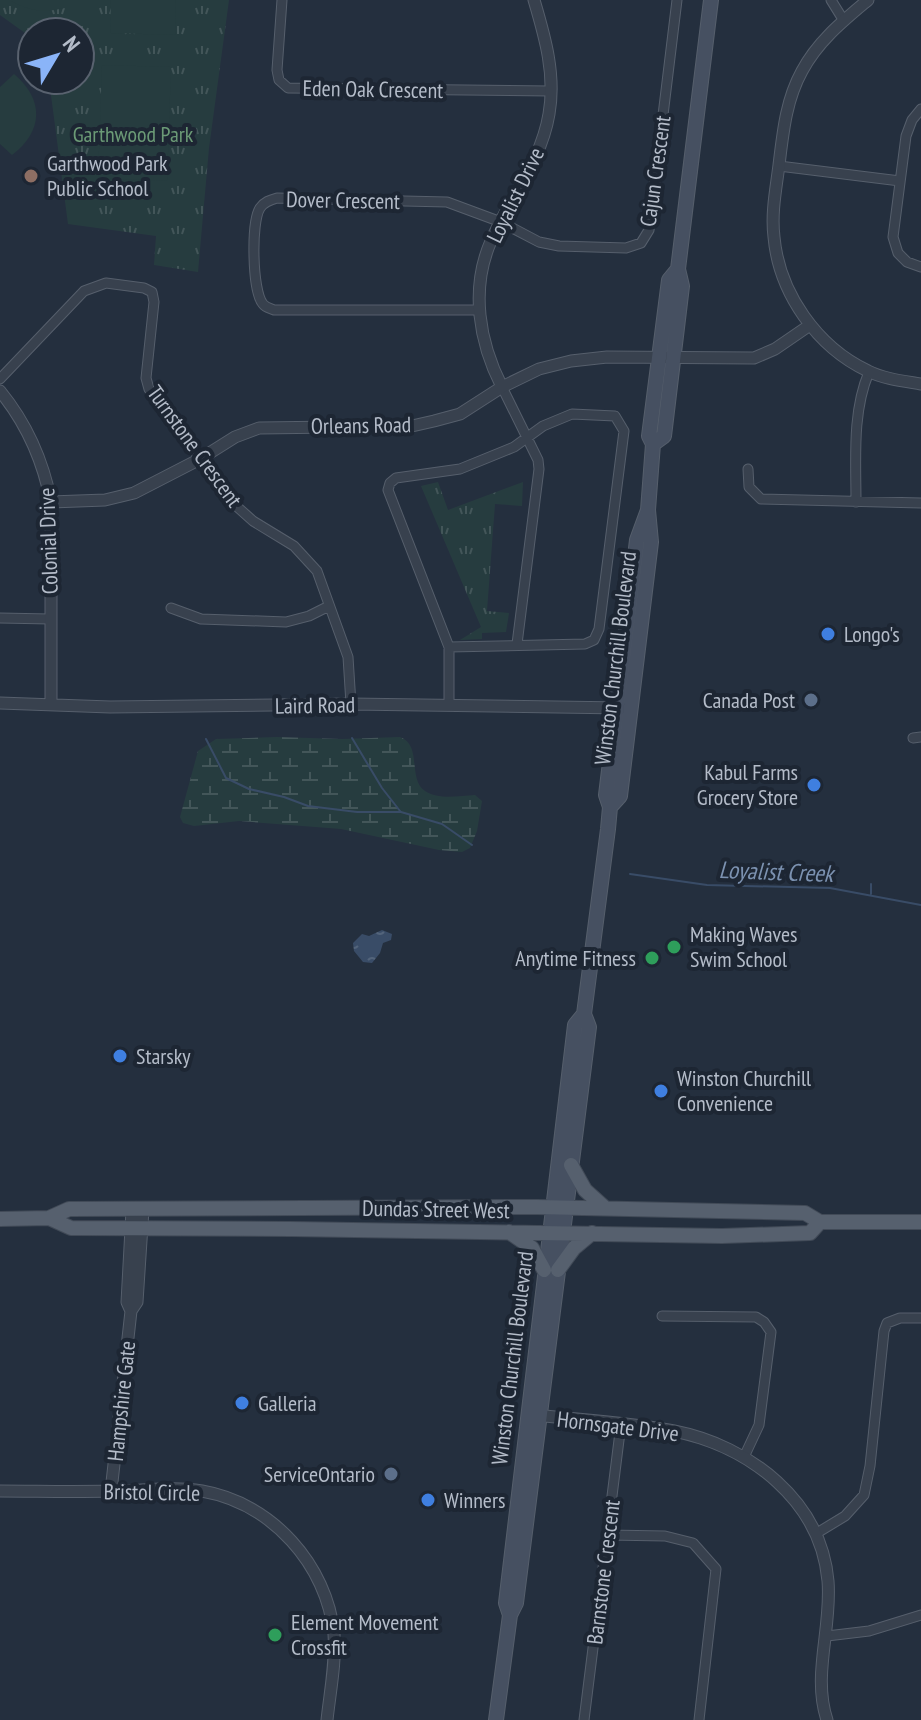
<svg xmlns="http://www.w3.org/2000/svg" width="921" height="1720" font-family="'PT Sans Narrow',sans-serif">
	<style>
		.grass { fill: url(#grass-tufts) }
		.wetland { fill: url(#wetland-marsh) }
		.pitch { fill: #263c3f }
		.water { fill: url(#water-ripples) }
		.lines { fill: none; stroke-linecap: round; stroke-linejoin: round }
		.stream { stroke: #394c67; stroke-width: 2 }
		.minor-casing { stroke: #565f6c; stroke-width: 11 }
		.tertiary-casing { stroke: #565f6c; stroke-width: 13 }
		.secondary-casing { stroke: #565f6c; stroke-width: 16 }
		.primary-casing { stroke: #414a57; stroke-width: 16 }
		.minor { stroke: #38414e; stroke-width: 9 }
		.tertiary { stroke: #38414e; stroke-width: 11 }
		.secondary { stroke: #465061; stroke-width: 14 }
		.primary { stroke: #56606e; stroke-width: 14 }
		.education-dot { fill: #8d6e63; stroke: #1d2633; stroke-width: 3 }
		.shop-dot { fill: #3f7fe0; stroke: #1d2633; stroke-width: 3 }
		.service-dot { fill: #5c6f8a; stroke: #1d2633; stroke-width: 3 }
		.leisure-dot { fill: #2e9e5b; stroke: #1d2633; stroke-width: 3 }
		.labels { text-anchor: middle; stroke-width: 8; stroke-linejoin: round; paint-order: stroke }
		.street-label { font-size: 22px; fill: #b4bcc9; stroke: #1d2633 }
		.park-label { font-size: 22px; fill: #6b9a76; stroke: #1d2633 }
		.poi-label { font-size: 22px; fill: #b4bcc9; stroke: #1d2633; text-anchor: start }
		.water-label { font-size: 24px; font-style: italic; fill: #7c92b1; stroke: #1d2633 }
	</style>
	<defs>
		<pattern id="grass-tufts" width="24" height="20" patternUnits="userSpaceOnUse" patternTransform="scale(2)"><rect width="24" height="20" fill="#263c3f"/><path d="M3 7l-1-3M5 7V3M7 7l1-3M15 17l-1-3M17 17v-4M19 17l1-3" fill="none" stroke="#435659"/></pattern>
		<pattern id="wetland-marsh" width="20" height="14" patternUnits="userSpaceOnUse" patternTransform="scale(2)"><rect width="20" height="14" fill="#263c3f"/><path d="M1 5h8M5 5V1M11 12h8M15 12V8" fill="none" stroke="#435659"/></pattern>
		<pattern id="water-ripples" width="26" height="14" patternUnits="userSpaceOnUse" patternTransform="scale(2)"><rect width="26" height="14" fill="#394c67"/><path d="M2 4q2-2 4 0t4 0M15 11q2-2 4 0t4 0" fill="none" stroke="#53647b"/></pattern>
	</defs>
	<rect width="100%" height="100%" fill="#242f3e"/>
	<path class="grass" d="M0 0H229L209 148 198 272 154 265 156 236 68 224 49 80H80V32H32V38L0 15Z
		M438 482 448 510 523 482 522 506 495 504 487 611 509 613 506 632 482 633V639L460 640 481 627 421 486Z"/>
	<path class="wetland" d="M277 737 342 739 400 737C423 746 407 779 425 791 438 800 459 796 475 795L482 801 477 831 470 848 462 852 439 850 341 829 239 821 194 826 183 823 180 817 198 751 216 739Z"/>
	<path class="pitch" d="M9 0H65V8C43 13 29 11 9 0Z
		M111 0H176L175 35 110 33Z
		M102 65 171 67 167 181 98 178Z
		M14 74C44 99 44 131 12 155L0 144V87Z"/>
	<path class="water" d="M382 930 392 934 391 940 383 943 380 953 372 963 363 962 354 951 353 943 362 934 369 936Z"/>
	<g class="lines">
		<path class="stream" d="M352 738 382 788 400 811
			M206 739 226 778 249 789 284 797 308 806 357 812H401L442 824 472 845
			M630 874 707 885 830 888 921 905
			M871 894V884"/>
		<g class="minor-casing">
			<path id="minor" d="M282 0 277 70 279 80 288 88 550 91
				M831 0 844 21
				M921 109 912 120 906 136 893 237 898 253 907 262 921 267
				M779 166 900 181
				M477 310H274C270 308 266 308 263 304 252 291 251 222 260 208 264 202 270 200 277 198L447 202 501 222 539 242 559 246 626 248 641 243 649 230 677 0
				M0 379 84 291 106 283 144 288 152 292 154 302 146 378 149 389 234 504 253 521 294 546 317 571 348 657 351 704
				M502 387 538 460 539 469 517 644
				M748 469 749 487 761 499 921 503
				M856 502C856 459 852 412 869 372
				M171 608 201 619 286 622 309 616 329 606
				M0 618 50 619
				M449 647 585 644 594 640 599 629 624 431 615 416 572 414 543 426 514 447 460 469 396 478 390 483 388 490 449 647V705
				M913 738 921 737
				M662 1316 756 1317 764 1322 771 1332 759 1425 744 1457
				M817 1533 845 1516 864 1495 870 1466 884 1331 887 1323 900 1318H921
				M608 1535 665 1536 693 1543 716 1569 699 1720
				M827 1636 869 1631 921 1615
				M584 1720 621 1424"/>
		</g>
		<g class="tertiary-casing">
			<path id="tertiary" d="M868 0C843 21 818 41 802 71 786 100 783 132 779 165 776 189 771 213 774 237 779 293 817 347 868 371 884 379 903 381 921 384
				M502 387C479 342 470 289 491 241 510 197 541 162 549 114 556 75 545 37 534 0
				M0 391C27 424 43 460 51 502V704
				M51 502 105 500 134 493 200 459 235 437 259 428 412 426 434 421 460 414 502 387 539 369 571 361 607 357 754 358 775 349 810 325
				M0 703 110 707 351 704 622 708
				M131 1311 127 1302 132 1210
				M535 1415C581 1420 628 1422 674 1431 750 1446 821 1501 828 1581 832 1628 812 1675 827 1720
				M0 1491C37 1491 74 1492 110 1491 141 1491 172 1486 202 1491 272 1503 327 1565 334 1634 336 1663 330 1692 327 1720
				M111 1491 131 1311 137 1302 143 1210"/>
		</g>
		<g class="secondary-casing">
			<path id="secondary" d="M653 444 664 436 682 286 678 269 711 0
				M610 807 620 796 651 542 648 510 653 444 649 436 669 280 678 269
				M510 1615 506 1603 575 1025 584 1014
				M496 1720 510 1615 516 1603 589 1027 584 1014 608 829 610 807 606 795 637 540 648 510"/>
		</g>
		<g class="primary-casing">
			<path id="primary" d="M571 1165 585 1190 605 1208
				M49 1218 71 1228 291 1229 722 1236 810 1233 820 1222
				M0 1219 49 1218 69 1209 537 1207 805 1213 820 1222H921
				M509 1232 532 1248 544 1270
				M558 1270 574 1248 592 1233"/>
		</g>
		<use href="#minor" class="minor"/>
		<use href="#tertiary" class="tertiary"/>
		<use href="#secondary" class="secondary"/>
		<use href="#primary" class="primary"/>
	</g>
	<circle class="education-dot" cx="31" cy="176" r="8"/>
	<g class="shop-dot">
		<circle cx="828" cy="634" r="8"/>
		<circle cx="814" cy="785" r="8"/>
		<circle cx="120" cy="1056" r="8"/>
		<circle cx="661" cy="1091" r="8"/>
		<circle cx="242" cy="1403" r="8"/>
		<circle cx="428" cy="1500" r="8"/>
	</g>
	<g class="service-dot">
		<circle cx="811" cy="700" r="8"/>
		<circle cx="391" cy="1474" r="8"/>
	</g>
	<g class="leisure-dot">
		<circle cx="674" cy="947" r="8"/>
		<circle cx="652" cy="958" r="8"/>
		<circle cx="275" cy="1635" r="8"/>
	</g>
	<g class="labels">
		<g class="street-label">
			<text transform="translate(373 89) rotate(1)" y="8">Eden Oak Crescent</text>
			<text transform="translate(655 171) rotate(-82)" y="8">Cajun Crescent</text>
			<text transform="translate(515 195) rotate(-64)" y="8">Loyalist Drive</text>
			<text transform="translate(343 200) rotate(1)" y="8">Dover Crescent</text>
			<text transform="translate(361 425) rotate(-1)" y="8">Orleans Road</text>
			<text transform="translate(195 446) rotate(54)" y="8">Turnstone Crescent</text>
			<text transform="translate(48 541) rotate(-92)" y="8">Colonial Drive</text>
			<text transform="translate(615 658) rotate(-83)" y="8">Winston Churchill Boulevard</text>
			<text transform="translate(315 705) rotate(-1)" y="8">Laird Road</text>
			<text transform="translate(436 1209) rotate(1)" y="8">Dundas Street West</text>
			<text transform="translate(512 1358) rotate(-83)" y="8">Winston Churchill Boulevard</text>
			<text transform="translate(121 1401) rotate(-84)" y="8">Hampshire Gate</text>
			<text transform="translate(618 1426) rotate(7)" y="8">Hornsgate Drive</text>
			<text transform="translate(152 1492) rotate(1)" y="8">Bristol Circle</text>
			<text transform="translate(603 1572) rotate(-83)" y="8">Barnstone Crescent</text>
		</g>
		<g class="park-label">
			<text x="133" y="142">Garthwood Park</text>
		</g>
		<g class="poi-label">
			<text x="47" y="171">Garthwood Park<tspan x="47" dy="25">Public School</tspan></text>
			<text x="844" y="642">Longo's</text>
			<text x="795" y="708" text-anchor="end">Canada Post</text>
			<text x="798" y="780" text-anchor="end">Kabul Farms<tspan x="798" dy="25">Grocery Store</tspan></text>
			<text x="690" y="942">Making Waves<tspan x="690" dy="25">Swim School</tspan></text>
			<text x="636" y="966" text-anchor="end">Anytime Fitness</text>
			<text x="136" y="1064">Starsky</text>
			<text x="677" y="1086">Winston Churchill<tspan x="677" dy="25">Convenience</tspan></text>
			<text x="258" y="1411">Galleria</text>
			<text x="375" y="1482" text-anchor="end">ServiceOntario</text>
			<text x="444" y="1508">Winners</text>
			<text x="291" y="1630">Element Movement<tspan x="291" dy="25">Crossfit</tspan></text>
		</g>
		<g class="water-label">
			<text transform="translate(776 872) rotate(2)" y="8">Loyalist Creek</text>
		</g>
	</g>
	<g transform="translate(56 56) rotate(52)"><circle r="38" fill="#1d2633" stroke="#59626f" stroke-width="2"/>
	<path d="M0-6L14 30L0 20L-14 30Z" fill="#8ab4f8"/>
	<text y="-12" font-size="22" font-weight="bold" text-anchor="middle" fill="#b4bcc9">N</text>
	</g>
</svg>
